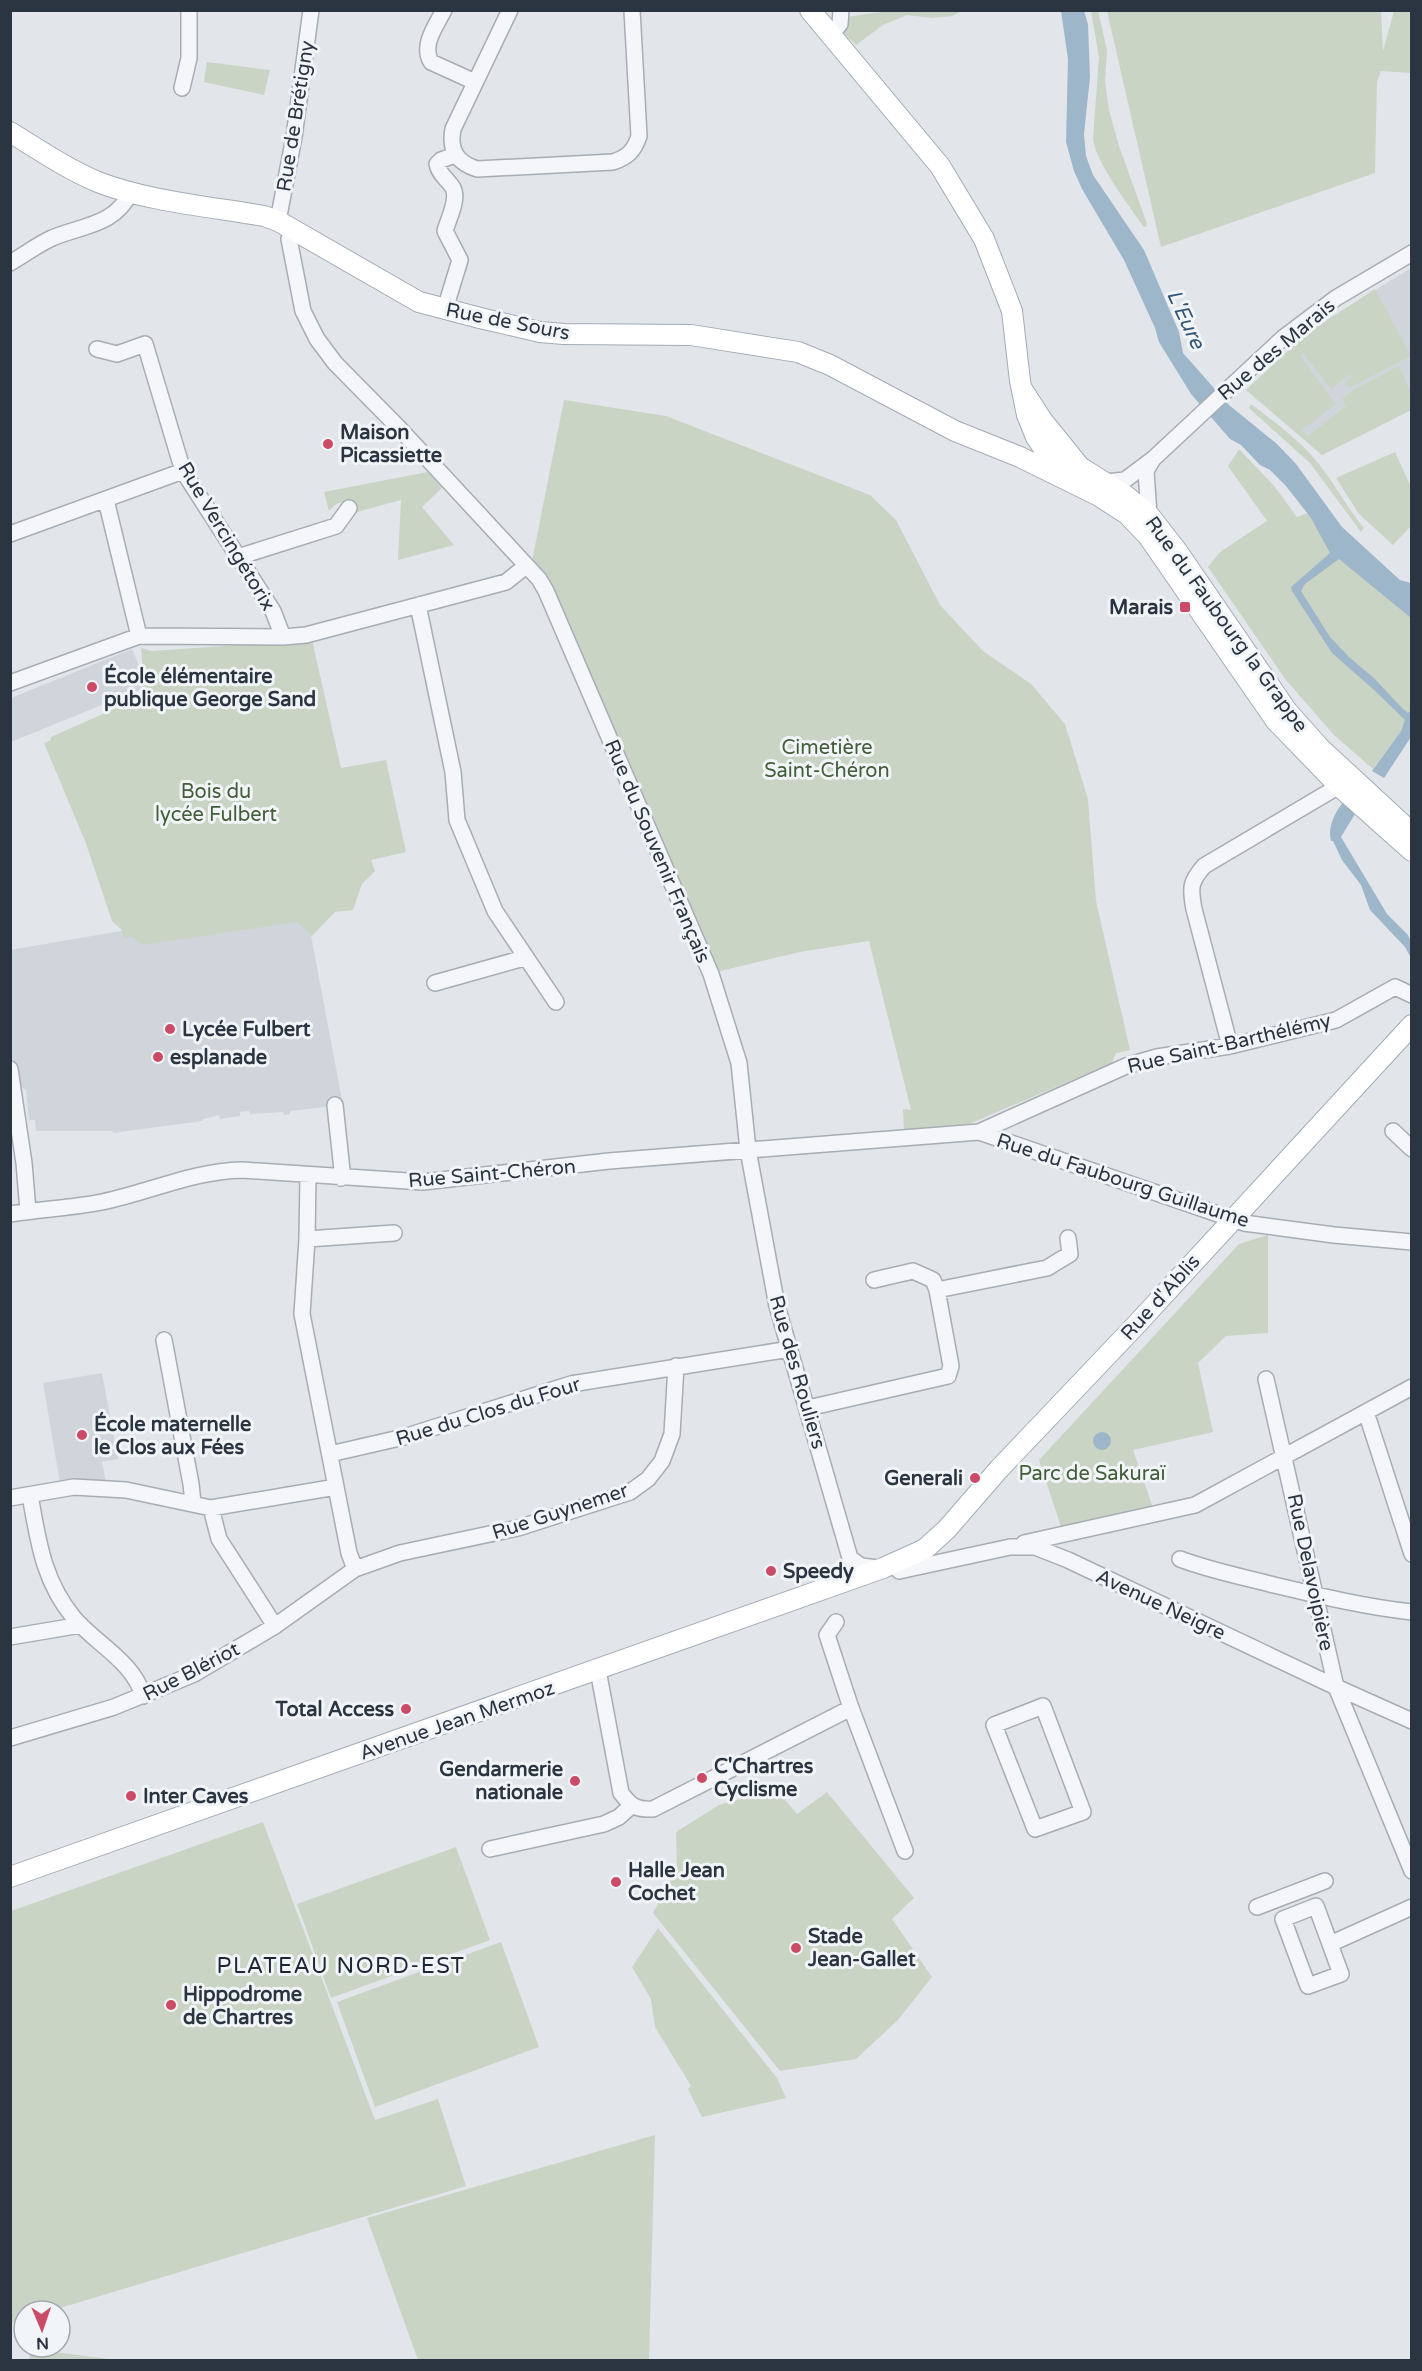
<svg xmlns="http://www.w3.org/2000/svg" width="1422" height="2371" font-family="'Varela Round',sans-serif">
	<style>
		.built { fill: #d0d5dc }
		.green { fill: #c9d4c4 }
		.water { fill: #9eb6c9 }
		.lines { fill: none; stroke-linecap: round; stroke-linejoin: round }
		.minor-casing { stroke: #a7adb4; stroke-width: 18 }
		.major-casing { stroke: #a2abb6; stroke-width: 22 }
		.minor { stroke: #f5f6f9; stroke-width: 15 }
		.major { stroke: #fff; stroke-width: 20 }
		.poi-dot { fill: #cb4b67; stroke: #f2f5f8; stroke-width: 2 }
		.labels { text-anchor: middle; stroke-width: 6; stroke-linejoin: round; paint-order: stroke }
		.street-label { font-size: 20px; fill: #2b3542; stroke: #f2f5f8 }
		.poi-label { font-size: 20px; font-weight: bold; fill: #2b3542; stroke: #f2f5f8; text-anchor: start }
		.park-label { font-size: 20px; fill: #425d38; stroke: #f2f5f8 }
		.water-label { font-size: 21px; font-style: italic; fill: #355675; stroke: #f2f5f8 }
		.quarter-label { font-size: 22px; letter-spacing: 1.5px; fill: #1d2633; stroke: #f2f5f8 }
	</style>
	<rect width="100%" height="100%" fill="#e2e6ea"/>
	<path class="built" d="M1411 268V410L1322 455 1246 390 1304 336 1323 322Z
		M132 649 148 686 11 742V698Z
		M255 908 307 914 343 1105 290 1111V1114L284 1115 283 1112 250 1114 249 1111 240 1112V1116L220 1119 219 1115 203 1119 202 1121 113 1133 112 1131H36L35 1120H29L26 1090 13 1081 11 1064 10 950Z
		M102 1373 118 1459 102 1462 106 1483H60L43 1383Z"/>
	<path class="green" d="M888 11H962L952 16 932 18 907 15 883 25 856 45 844 34 847 17Z
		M1091 11H1098L1107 50 1105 81 1109 110 1119 146 1146 221 1147 226 1144 227C1129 206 1096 163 1093 139L1099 57Z
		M1107 11H1381L1383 51 1394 11H1411V73L1381 71 1377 82 1375 173 1161 247Z
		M207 62 270 70 264 95 204 82Z
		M1375 289 1411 356 1349 388 1345 382 1352 377 1350 374 1331 389 1303 353 1300 356 1336 404 1302 430 1308 436 1346 406 1342 399 1355 389 1399 366 1411 392V410L1322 455 1246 390 1304 336Z
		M564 400 666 416 870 495 896 520 940 605 983 651 1031 684 1065 724 1088 799 1096 901 1130 1050 1116 1053 1112 1063 962 1127 904 1131 903 1109 911 1110 869 941 800 952 716 972 532 561Z
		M1251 404C1274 422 1300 440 1318 463 1335 484 1347 508 1364 528L1361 532 1310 463 1249 408Z
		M1239 449 1275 487 1297 517 1308 513 1341 559 1411 618V710L1401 731 1373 769 1334 735 1286 680 1208 567 1220 552 1267 521 1228 466Z
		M1395 452 1411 487 1412 525 1393 545 1359 514 1336 478Z
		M428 472 442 488 422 507 454 545 398 560 401 500 357 512 355 505C343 500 338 501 329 511L324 492Z
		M312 640 341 768 386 760 406 852 371 860 375 871 362 884 353 910 335 912 312 936 297 922 143 945 132 937 125 938 121 929 112 921 85 841 44 743 51 740V737L139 698 144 682 141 648 152 651Z
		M1268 1235V1333L1226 1336 1198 1363 1213 1432 1133 1450 1153 1508 1062 1530 1039 1460 1239 1244Z
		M773 1790 778 1795 780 1794 797 1814 827 1792 914 1898 892 1919 932 1977 898 2020 856 2059 780 2071 653 1913 677 1869 676 1832 719 1805Z
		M263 1822 375 2120 438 2099 466 2186 50 2311H24V2319L11 2323V1911Z
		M456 1847 490 1940 331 1998 297 1904Z
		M658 1928 777 2078 786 2098 702 2117 688 2089 691 2086 655 2027 651 1999 632 1967Z
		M501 1942 539 2047 375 2107 337 2002Z
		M655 2135 649 2360H418L367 2218Z
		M31 2349 117 2360H29Z"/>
	<path class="water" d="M1061 11H1084L1088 24 1090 77 1084 134 1086 156 1093 175 1144 250 1179 332 1183 353 1229 405 1277 444 1296 464 1342 527 1400 580 1411 583V618L1339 559 1305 584 1301 591 1330 637 1350 658 1374 678 1403 709 1408 713 1411 710V737L1384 778 1372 771 1401 731 1405 720 1373 689 1332 653 1292 591 1291 587 1330 553 1311 518 1286 486 1270 470 1260 465 1241 445 1230 439 1191 394 1159 342 1155 328 1124 260 1082 189 1074 171 1066 142 1068 59Z
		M1346 799 1358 809 1341 837 1387 914 1408 935 1411 942V958L1405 947 1370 910 1361 885 1342 860 1333 841H1331C1327 826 1336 810 1346 799Z
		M1093 1441a9 9 0 1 1 18 0a9 9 0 1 1-18 0Z"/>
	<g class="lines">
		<g class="minor-casing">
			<path id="minor" d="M444 10C436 26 421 45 431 62L475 82
				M510 10 453 129C449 150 456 162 477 169L613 162C628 157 634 151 639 136L632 10
				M830 36 840 24 841 10
				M182 88 189 58V10
				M278 221 294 137 311 10
				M293 230 289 239 303 311 317 339 335 363 400 429 539 579 546 591 711 974 739 1063 748 1150 777 1306 850 1558 861 1566 878 1568
				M10 263C24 255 37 245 52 238 83 225 114 226 131 192
				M445 309 460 260 445 231C448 220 459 199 453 188 448 179 439 175 437 164L441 160 455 155
				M97 349 117 354 145 344 183 471 273 611 283 637
				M1105 482 1125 480 1153 459 1283 338 1336 298 1412 253
				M106 500 139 636
				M1149 515 1146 471 1153 459
				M10 534 183 471
				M238 557 336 526 349 508
				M418 605 453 772 457 820 495 911 556 1002
				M10 683 139 636 283 637 306 635 506 582 526 566
				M435 983 524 958
				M1230 1046 1194 909C1190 888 1190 882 1204 866L1339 786
				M10 1069 24 1163 28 1211
				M335 1105 342 1170 341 1178
				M1393 1131 1412 1149
				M979 1132 1244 1223 1334 1235 1412 1242
				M308 1175 307 1239 302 1314 349 1553 355 1569
				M10 1214C41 1209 72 1208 102 1202 150 1192 193 1171 242 1170L423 1182 609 1161 979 1132 1126 1066 1157 1057 1230 1046 1336 1020 1395 987 1412 995
				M307 1239 394 1233
				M874 1280 913 1271 933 1280 937 1290
				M164 1340 191 1484 193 1503
				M1266 1379 1336 1687 1412 1871
				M808 1408 948 1376 951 1366 937 1290 1047 1268 1070 1254 1068 1238
				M1366 1412 1412 1554
				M330 1454 404 1437 571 1384 790 1349
				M30 1495C38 1540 43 1581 74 1618 96 1644 134 1662 143 1696
				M10 1498 74 1487 126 1490 211 1508 336 1487
				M211 1508 219 1539 275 1626
				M1024 1543 1195 1505 1412 1387
				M1180 1559C1209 1570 1239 1576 1270 1584 1316 1595 1364 1607 1412 1612
				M899 1571 1010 1547H1035L1068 1560 1336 1687 1412 1721
				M10 1637 81 1625
				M598 1670 621 1793C631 1806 636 1810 653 1809L851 1708 827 1635 836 1622
				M1043 1706 1083 1812 1035 1829 994 1725Z
				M851 1708 905 1851
				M10 1738 114 1707 194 1674 275 1626 355 1569 400 1553 518 1528 630 1492 648 1479 662 1461 672 1434 676 1366
				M490 1849 604 1824 619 1817 631 1806
				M1316 1906 1341 1974 1308 1986 1283 1919Z
				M1257 1907 1325 1881
				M1330 1944 1412 1907"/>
		</g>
		<g class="major-casing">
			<path id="major" d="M810 10 940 166 984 239 1012 311 1020 381 1027 415 1036 437 1063 478
				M10 132C39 150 67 169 98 182 146 201 212 207 264 216L278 221 419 302 480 318 540 332 564 334 691 335 798 352 830 365 955 431 1020 457 1099 496 1127 514 1148 536 1276 721 1339 786 1412 851
				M1022 389 1042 420 1080 467 1125 495 1149 515 1177 551 1287 711 1320 748 1411 832
				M10 1877 883 1568 925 1549 947 1529 999 1469 1136 1325 1412 1025"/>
		</g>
		<use href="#minor" class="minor"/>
		<use href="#major" class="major"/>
	</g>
	<g class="poi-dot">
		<circle cx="328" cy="444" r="6"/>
		<rect x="1179" y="601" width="12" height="12" rx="3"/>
		<circle cx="92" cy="687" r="6"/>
		<circle cx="170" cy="1029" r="6"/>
		<circle cx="158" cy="1057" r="6"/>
		<circle cx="82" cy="1435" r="6"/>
		<circle cx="975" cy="1478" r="6"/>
		<circle cx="771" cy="1571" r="6"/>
		<circle cx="406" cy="1709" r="6"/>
		<circle cx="702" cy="1778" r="6"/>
		<circle cx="575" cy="1781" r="6"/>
		<circle cx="131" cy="1796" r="6"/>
		<circle cx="616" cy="1882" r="6"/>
		<circle cx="796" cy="1948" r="6"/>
		<circle cx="171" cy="2005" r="6"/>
	</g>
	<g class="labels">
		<g class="street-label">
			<text transform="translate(295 116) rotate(-81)" y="7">Rue de Brétigny</text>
			<text transform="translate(508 321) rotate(11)" y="7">Rue de Sours</text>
			<text transform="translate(1276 349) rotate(-40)" y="7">Rue des Marais</text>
			<text transform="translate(227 536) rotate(59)" y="7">Rue Vercingétorix</text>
			<text transform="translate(1227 624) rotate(54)" y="7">Rue du Faubourg la Grappe</text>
			<text transform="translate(658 851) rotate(67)" y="7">Rue du Souvenir Français</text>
			<text transform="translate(1229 1043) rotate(-13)" y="7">Rue Saint-Barthélémy</text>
			<text transform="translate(492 1173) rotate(-5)" y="7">Rue Saint-Chéron</text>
			<text transform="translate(1123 1180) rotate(18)" y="7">Rue du Faubourg Guillaume</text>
			<text transform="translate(1160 1297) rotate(-48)" y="7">Rue d'Ablis</text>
			<text transform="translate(798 1372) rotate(74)" y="7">Rue des Rouliers</text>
			<text transform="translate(488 1411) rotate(-17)" y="7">Rue du Clos du Four</text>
			<text transform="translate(560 1511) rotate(-18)" y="7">Rue Guynemer</text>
			<text transform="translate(1311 1572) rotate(78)" y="7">Rue Delavoipière</text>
			<text transform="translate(1161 1604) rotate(25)" y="7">Avenue Neigre</text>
			<text transform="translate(191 1671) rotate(-27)" y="7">Rue Blériot</text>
			<text transform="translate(457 1720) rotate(-19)" y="7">Avenue Jean Mermoz</text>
		</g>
		<g class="poi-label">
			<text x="340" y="439">Maison<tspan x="340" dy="23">Picassiette</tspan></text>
			<text x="1173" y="614" text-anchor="end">Marais</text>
			<text x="104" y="683">École élémentaire<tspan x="104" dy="23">publique George Sand</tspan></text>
			<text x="182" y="1036">Lycée Fulbert</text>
			<text x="170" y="1064">esplanade</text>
			<text x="94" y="1431">École maternelle<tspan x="94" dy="23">le Clos aux Fées</tspan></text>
			<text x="963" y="1485" text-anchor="end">Generali</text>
			<text x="783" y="1578">Speedy</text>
			<text x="394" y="1716" text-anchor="end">Total Access</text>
			<text x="714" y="1773">C'Chartres<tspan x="714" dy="23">Cyclisme</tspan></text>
			<text x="563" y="1776" text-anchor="end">Gendarmerie<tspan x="563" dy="23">nationale</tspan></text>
			<text x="143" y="1803">Inter Caves</text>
			<text x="628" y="1877">Halle Jean<tspan x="628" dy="23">Cochet</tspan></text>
			<text x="808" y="1943">Stade<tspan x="808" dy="23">Jean-Gallet</tspan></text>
			<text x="183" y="2001">Hippodrome<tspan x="183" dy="23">de Chartres</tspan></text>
		</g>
		<g class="park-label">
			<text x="827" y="754">Cimetière<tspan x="827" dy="23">Saint-Chéron</tspan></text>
			<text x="216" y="798">Bois du<tspan x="216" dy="23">lycée Fulbert</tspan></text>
			<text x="1092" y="1480">Parc de Sakuraï</text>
		</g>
		<g class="water-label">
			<text transform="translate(1186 319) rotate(65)" y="7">L'Eure</text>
		</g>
		<g class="quarter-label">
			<text x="341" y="1973">PLATEAU NORD-EST</text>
		</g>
	</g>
	<rect width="1422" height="2371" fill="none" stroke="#2b3542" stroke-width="24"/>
	<g transform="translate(42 2329) rotate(178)"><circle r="28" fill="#f2f5f8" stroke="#a2a8af" stroke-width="1.5"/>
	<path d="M0-4.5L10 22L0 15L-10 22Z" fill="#cb4b67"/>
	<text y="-9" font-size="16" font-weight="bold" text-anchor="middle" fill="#2b3542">N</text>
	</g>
</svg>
